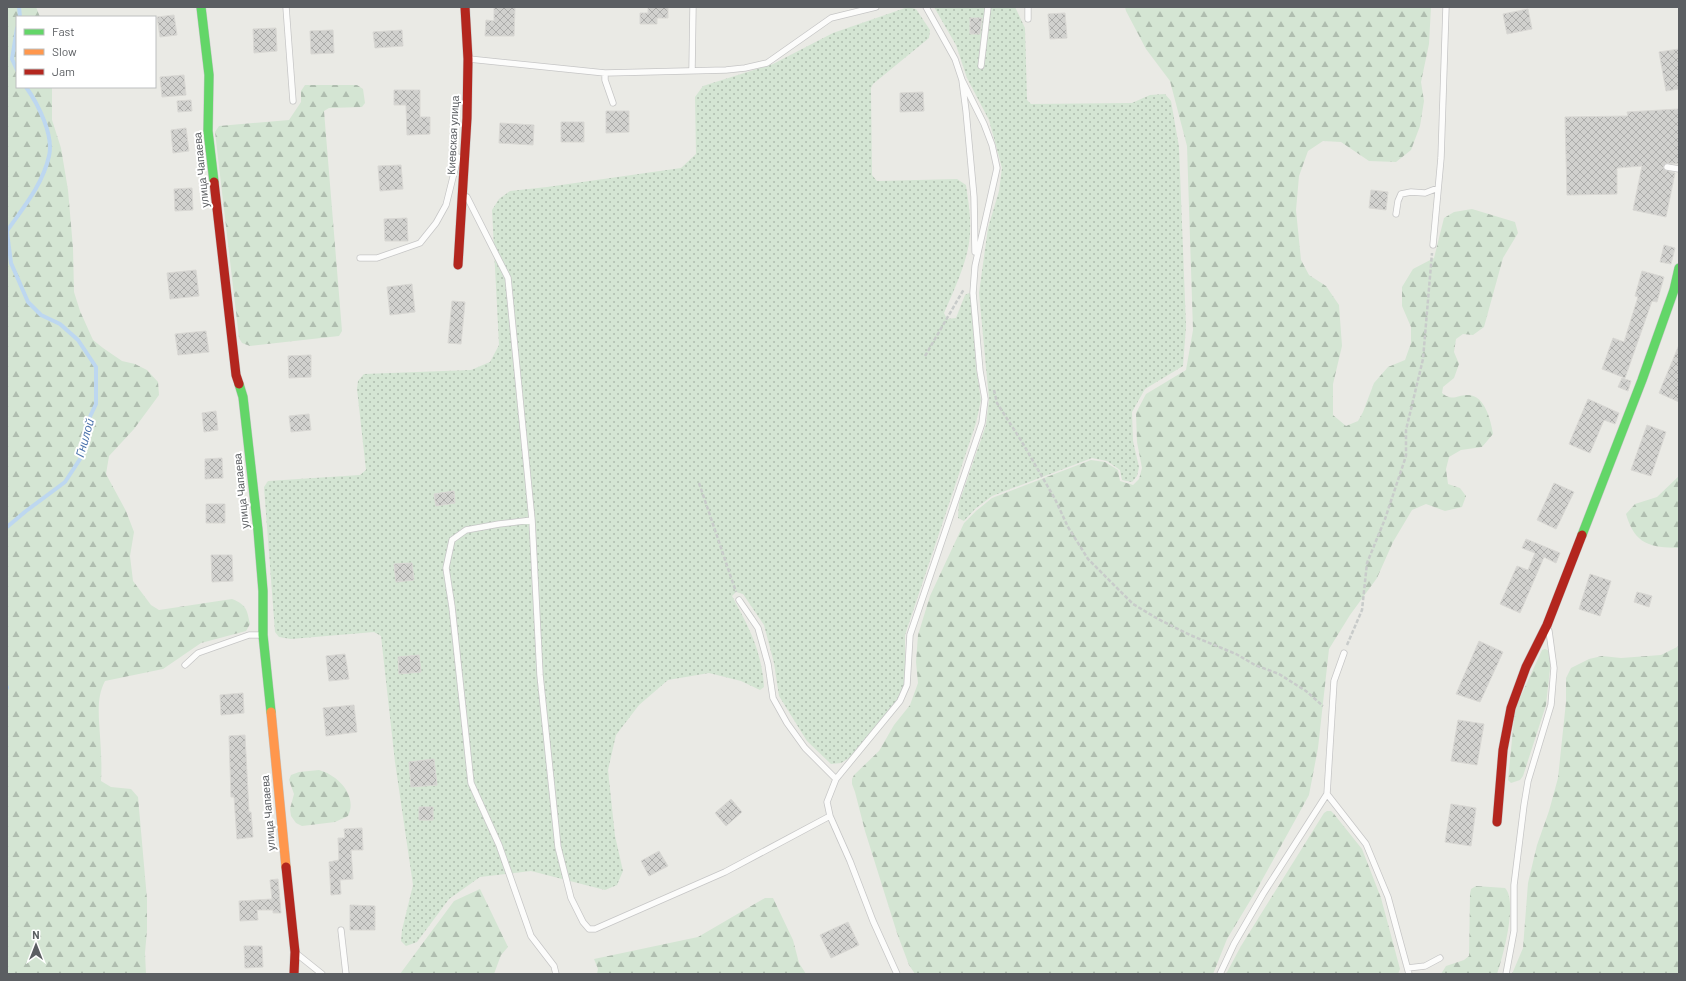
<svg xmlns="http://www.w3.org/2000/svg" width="1686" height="981" font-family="Barlow,sans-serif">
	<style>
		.green { fill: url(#green-dots) }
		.forest { fill: url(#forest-firs) }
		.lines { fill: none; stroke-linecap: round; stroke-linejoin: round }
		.stream { stroke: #bdd7f0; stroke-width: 4 }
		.building { fill: url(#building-cross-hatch); stroke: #d9d8d4 }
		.lane-casing { stroke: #c6c6c6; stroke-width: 7 }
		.fast-casing { stroke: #c5c6c6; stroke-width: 10 }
		.slow-casing { stroke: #c5c6c6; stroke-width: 10 }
		.jam-casing { stroke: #c5c6c6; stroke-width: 10 }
		.path { stroke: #c8cbca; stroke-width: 2.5; stroke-dasharray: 4 2; stroke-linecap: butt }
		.lane { stroke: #fcfcfb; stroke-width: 5.5 }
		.fast { stroke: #63d668; stroke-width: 9 }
		.slow { stroke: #ff974d; stroke-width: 9 }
		.jam { stroke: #b3261e; stroke-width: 9 }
		.labels { text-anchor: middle; stroke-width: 4; stroke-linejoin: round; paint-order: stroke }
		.street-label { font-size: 11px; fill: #5b5e62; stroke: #fff }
		.water-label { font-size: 12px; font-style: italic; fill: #4d74ad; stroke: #fff }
	</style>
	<defs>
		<pattern id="green-dots" width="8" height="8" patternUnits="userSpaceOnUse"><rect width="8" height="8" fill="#d4e5d3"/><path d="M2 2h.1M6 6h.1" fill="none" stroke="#afbdaf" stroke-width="1.8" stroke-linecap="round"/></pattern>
		<pattern id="forest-firs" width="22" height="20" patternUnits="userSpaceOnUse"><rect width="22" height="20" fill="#d4e5d3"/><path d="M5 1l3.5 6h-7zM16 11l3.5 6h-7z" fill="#afbdaf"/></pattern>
		<pattern id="building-cross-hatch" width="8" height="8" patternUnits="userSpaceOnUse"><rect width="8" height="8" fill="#d1d1ce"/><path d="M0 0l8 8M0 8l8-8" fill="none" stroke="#adadab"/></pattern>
	</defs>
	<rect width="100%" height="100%" fill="#eaeae5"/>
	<path class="green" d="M908 7 916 9 930 30 929 38 873 84 871 88 872 175 877 181 957 179 966 185C968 200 971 216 970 231 970 257 954 290 944 313L947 319 956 318 965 295 969 293 971 294 976 367 981 400 976 423 905 635V685L896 702 865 740 849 758 841 763 831 764 807 741 779 696 774 663 764 625 743 594 736 592 732 596C749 627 762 652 764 687L760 690 741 681 709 673 668 680 639 705 616 735 608 770 615 836 623 871 617 885 605 890 531 871 480 877 449 899 417 942 406 946 401 941 402 930 413 885 395 762 381 636 374 632 291 639 279 637 275 632 264 487 268 481 360 475 366 470 357 389 358 381 364 374 471 370 490 362 499 345 492 210 499 199 510 191 547 187 681 168 696 154 695 97 703 86 773 64 833 33Z
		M934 7H1015L1025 28 1027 100 1031 104 1132 103 1150 95 1165 94 1171 101 1179 147 1186 326 1183 366 1145 389 1132 412 1133 441 1139 467 1137 476 1132 482 1122 480 1120 470 1107 461 1092 458 992 496 975 509 964 521 958 518 959 503 986 425 989 399 979 293 988 228 999 191 1002 168 989 120 967 78 956 45Z"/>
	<path class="forest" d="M7 7H36L40 17H17V87H52V120L61 148 68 190 73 248 74 292 80 311 93 340 103 348 122 361 135 364 147 370 158 382 159 395 134 429 109 456 106 474 126 511 134 532 130 556 133 581 151 605 159 610 232 599C247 605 247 610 250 624L246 631 201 643 163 669 105 681C96 698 99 717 100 736 101 751 102 766 101 781L111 787 131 789 138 797 147 899V930L145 953 146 974H7Z
		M1125 7H1431L1429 44 1421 82 1424 101 1420 126 1411 150 1396 162 1369 161 1341 142 1323 141 1308 151 1299 176 1296 210 1301 260 1309 275 1326 286 1339 305 1342 346 1333 384V415L1346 426 1358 421 1363 412 1374 383 1388 367 1405 360 1411 343V327L1402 306V287L1413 269 1434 258 1444 218 1454 212 1472 209 1515 222 1518 233 1503 258 1484 327 1473 335 1463 334 1456 339 1454 352 1459 364 1454 378 1443 387 1442 393C1453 402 1456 395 1468 395 1485 395 1491 421 1493 434L1482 447 1461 450 1449 457 1446 469 1448 484 1460 488 1466 496 1462 507 1445 511 1426 504 1412 510 1393 542 1377 578 1350 615 1329 649 1318 748 1309 795 1256 891 1227 939 1213 974H915L909 965 897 933 865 831 855 792 852 784V779L854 775 879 751 894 725 910 705 918 683 916 662 918 635 930 596 964 523 976 511 992 498 1091 460 1105 462 1118 470 1120 481 1133 485 1139 479 1142 468 1137 442 1136 413 1146 394 1186 370 1193 330 1187 146 1170 81 1146 49 1126 11Z
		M305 85H357L363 89 365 103 362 107 329 108 324 111 342 331 339 336 250 346 242 343 239 338 215 132 219 126 289 120 301 102V91Z
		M1679 476V548C1650 547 1635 545 1626 514L1635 504 1657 497Z
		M1679 646V974H1512L1523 948 1528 883 1537 845 1549 811 1558 778 1566 702V678L1571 668 1589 659 1602 656 1621 658 1661 655Z
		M1545 649 1550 651V669L1546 705 1523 776 1520 780 1511 783 1508 780 1515 709 1542 650Z
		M319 770C338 775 358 796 348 816L335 822 302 826 296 823 291 816 290 809 294 794 289 780 291 775 299 772Z
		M1327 811H1331L1334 814 1362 849 1381 898 1400 969 1398 974H1226L1241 946 1324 813Z
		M1476 886 1505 888C1518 901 1503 957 1497 974H1441L1446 966 1464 960 1469 956 1470 894 1471 889Z
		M480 889 508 947 501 955 494 974H400L454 901Z
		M765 898H773L793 940 799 963 806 974H597L598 969 594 959 698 937Z"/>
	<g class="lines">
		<path class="stream" d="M19 7 20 17
			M17 28 12 59 17 70
			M7 231C23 208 43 184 49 156 54 135 38 104 26 87
			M7 232 11 263 28 302 41 315 60 324 78 340 96 367V404L87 423 82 456 65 482 26 511 7 527
			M7 687V688"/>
	</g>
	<path class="building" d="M494 7H515L514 36H485L486 20 494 21Z
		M648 7H668V18H657V24H640V13H648Z
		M1528 9 1532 29 1507 34 1503 14Z
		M1065 13 1067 38 1050 39 1048 14Z
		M174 15 177 35 160 37 157 17Z
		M970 18H982L980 34H970Z
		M276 28 277 51 254 53 253 29Z
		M333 30 334 53 311 54 310 31Z
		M402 30 403 46 375 48 373 32Z
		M1679 49V89L1666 91 1659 52Z
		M184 75 186 95 162 97 160 77Z
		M394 90H420V117H430V134L407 135 406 105H394Z
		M923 92 924 111 900 112V93Z
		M191 100 192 111 178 112 177 101Z
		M1679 109V164L1666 163 1663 167 1665 170 1675 173 1666 217 1633 210 1642 166 1617 168V194L1567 195 1565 117 1628 116 1627 112Z
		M606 111H629V132L606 133Z
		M561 122H584V142H561Z
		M500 123 534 125 533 145 499 143Z
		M186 128 189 151 173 153 171 130Z
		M401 165 403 189 380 191 378 166Z
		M192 188 193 210 175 211 174 189Z
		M1371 190 1388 192 1386 210 1369 208Z
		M407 218 408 241H385L384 219Z
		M1664 245 1675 248 1671 264 1660 262Z
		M196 270 199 296 170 299 167 273Z
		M1642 271 1664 277 1657 302 1652 301 1625 378 1602 369 1613 338 1624 342 1638 297 1635 296Z
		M412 284 415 312 390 315 387 287Z
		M452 301 465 302 461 344 448 343Z
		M206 331 209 352 178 355 175 334Z
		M1679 345V402L1659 393Z
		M311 355V377L289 378 288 356Z
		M1622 378 1631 381 1628 391 1618 387Z
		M1588 399 1619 413 1615 424 1604 420 1590 453 1569 444Z
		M216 411 218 430 204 432 202 413Z
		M309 414 311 430 291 432 289 416Z
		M1647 425 1666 432 1651 476 1631 470Z
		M222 458 223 478 205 479V459Z
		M1554 483 1574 492 1556 529 1537 520Z
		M454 491 455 503 436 506 434 494Z
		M206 504H225V523H206Z
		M1526 539 1560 553 1556 563 1544 557 1520 613 1500 604 1517 566 1528 570 1535 553 1522 548Z
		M211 555H232L233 581 212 582Z
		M412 563 414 580 396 582 394 564Z
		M1590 574 1611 581 1600 616 1579 609Z
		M1637 592 1652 596 1649 607 1634 602Z
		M1479 641 1503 652 1480 702 1456 694Z
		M345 654 349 679 329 681 326 656Z
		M419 655 421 672 399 674 398 657Z
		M243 693 244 713 221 715 220 695Z
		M354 705 357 732 326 736 323 708Z
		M1458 720 1484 724 1477 765 1451 761Z
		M245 735 249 812H251L253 837 237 839 234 797H231L229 736Z
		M434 759 437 785 411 787 409 762Z
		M731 799 742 812 726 826 715 813Z
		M1451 804 1476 808 1471 846 1445 842Z
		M419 807H433V820H419Z
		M362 828 363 850H351L353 879 340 880 341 894 331 895 329 862 339 860 338 838H345L344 829Z
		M659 851 668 866 649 876 641 861Z
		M278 879 281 913H273V910H257L258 920 240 921 239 901 272 899 270 880Z
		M350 905 375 906V930H350Z
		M848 922 859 945 831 958 820 935Z
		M244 946H262L263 967 245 968Z"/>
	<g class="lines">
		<g class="lane-casing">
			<path id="lane" d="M286 7 293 101
				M926 7 955 59 962 80 966 111 974 197 975 252
				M1028 7V19
				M469 59 605 73 726 70 745 68 767 63 831 18 876 7
				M981 66 988 7
				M692 70 693 7
				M605 73V80L613 103
				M1667 167 1679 169
				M467 197 508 278 532 520 540 675 558 847 571 898 583 922 589 929H595L725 872 830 816
				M1396 214 1398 201 1401 194 1411 192 1425 193 1438 188
				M1433 245 1441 158 1446 7
				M360 258H377L420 243 436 223 446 205 458 157
				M532 520 499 524 466 530 452 540 446 568 452 607 471 783 499 845 531 936 554 966 556 974
				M739 600 758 628 768 664 773 698 787 723 805 748 836 779
				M185 665 198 653 249 635H261
				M1327 794 1366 844 1388 897 1409 974
				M341 930 346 974
				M297 954 322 974
				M1408 968 1425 966 1440 958
				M897 974 873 921 850 861 830 816 827 802 836 779 900 701 907 685 910 635 982 423 985 399 980 371 973 293 975 266 997 168 992 145 984 124 962 80
				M1220 974 1234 944 1263 894 1327 794 1334 681 1344 653
				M1506 974 1514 931V885L1524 805 1528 781 1551 705 1554 668 1549 631"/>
		</g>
		<g class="fast-casing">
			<path id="fast" d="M201 7 209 75 208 131 214 182
				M239 384 243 397 258 530 263 591V635L271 712
				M1582 535 1642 380 1674 290 1679 268"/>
		</g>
		<g class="slow-casing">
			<path id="slow" d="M271 712 286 867"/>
		</g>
		<g class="jam-casing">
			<path id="jam" d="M214 182 236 375 239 384
				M458 265 467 118 468 59 465 7
				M1497 822 1503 750 1511 708 1526 667 1547 625 1582 535
				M286 867 295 952 294 974"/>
		</g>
		<path class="path" d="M925 356 964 289
			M994 390 997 403 1022 442 1055 499 1068 527 1088 559 1133 604 1158 619 1190 635 1236 654 1255 665 1279 674 1306 691 1323 706
			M699 483 736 592
			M1347 645 1362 610 1367 563 1385 519 1406 456V430L1423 359 1432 253"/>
		<use href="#lane" class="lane"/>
		<use href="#fast" class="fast"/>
		<use href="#slow" class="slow"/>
		<use href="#jam" class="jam"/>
	</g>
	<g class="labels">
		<g class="street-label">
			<text transform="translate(453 135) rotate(-87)" y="4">Киевская улица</text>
			<text transform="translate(201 170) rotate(-96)" y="4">улица Чапаева</text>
			<text transform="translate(241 491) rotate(-96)" y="4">улица Чапаева</text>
			<text transform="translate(268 813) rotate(-95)" y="4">улица Чапаева</text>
		</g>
		<g class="water-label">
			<text transform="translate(85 438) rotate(-74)" y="4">Гнилой</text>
		</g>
	</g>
	<rect width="1686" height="981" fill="none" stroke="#5b5e62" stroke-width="16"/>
	<rect x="16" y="16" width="140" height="72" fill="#ffffff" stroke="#bdbfc0"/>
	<rect x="24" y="29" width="20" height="6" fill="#63d668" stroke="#bdbfc0"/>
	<text x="52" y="36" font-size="12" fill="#5b5e62">Fast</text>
	<rect x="24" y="49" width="20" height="6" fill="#ff974d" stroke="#bdbfc0"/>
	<text x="52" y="56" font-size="12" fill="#5b5e62">Slow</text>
	<rect x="24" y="69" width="20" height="6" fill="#b3261e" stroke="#bdbfc0"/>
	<text x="52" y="76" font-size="12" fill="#5b5e62">Jam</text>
	<g transform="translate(36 945)" stroke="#ffffff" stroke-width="3" paint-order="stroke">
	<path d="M0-3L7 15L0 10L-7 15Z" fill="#5b5e62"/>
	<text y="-6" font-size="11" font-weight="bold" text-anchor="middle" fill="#5b5e62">N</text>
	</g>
</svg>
